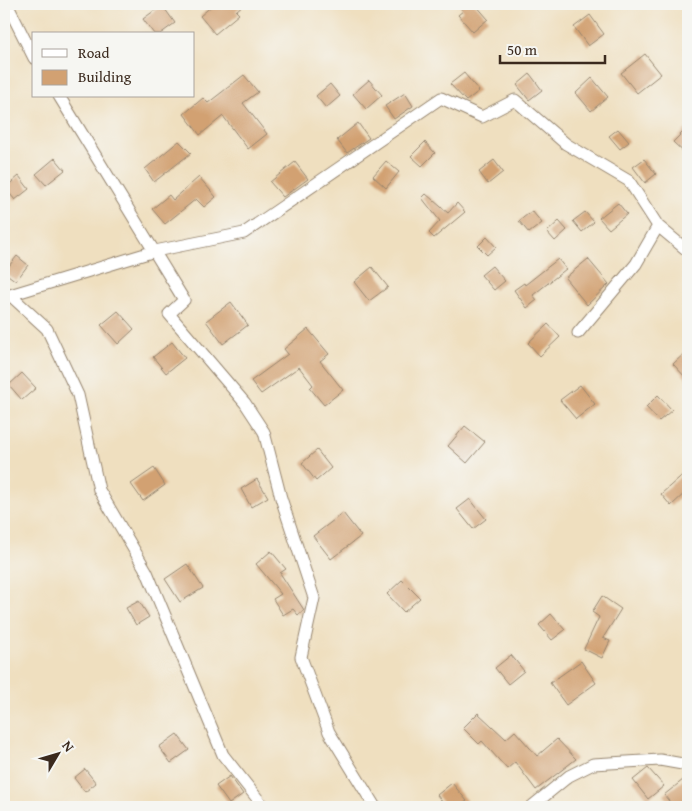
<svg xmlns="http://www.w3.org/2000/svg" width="692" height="811" font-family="'Gentium Book Plus',serif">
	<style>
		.building { fill: #d2a172 }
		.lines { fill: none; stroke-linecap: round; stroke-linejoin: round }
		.minor-casing { stroke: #95846e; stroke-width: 13 }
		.minor { stroke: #fff; stroke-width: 11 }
	</style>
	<rect width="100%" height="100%" fill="#f6f6f2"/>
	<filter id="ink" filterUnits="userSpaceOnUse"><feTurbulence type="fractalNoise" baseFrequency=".02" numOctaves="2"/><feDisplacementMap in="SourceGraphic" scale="10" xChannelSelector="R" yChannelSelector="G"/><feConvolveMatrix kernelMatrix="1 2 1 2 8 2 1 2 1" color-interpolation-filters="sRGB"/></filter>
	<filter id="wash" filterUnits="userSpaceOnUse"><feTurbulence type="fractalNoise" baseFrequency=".0096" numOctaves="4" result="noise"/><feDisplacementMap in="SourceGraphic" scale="20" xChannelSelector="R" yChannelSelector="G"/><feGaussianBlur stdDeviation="1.12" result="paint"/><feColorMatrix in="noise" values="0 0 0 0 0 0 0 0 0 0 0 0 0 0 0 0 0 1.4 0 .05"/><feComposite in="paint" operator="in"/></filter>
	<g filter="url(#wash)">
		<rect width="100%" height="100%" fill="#efdfbf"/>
		<g id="blocks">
			<path class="building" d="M214 4H244L236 11 239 14 215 34 200 16Z
				M459 4H475L488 19 473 32 458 15 463 11Z
				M162 5 175 23 160 34H154L143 19Z
				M590 15 604 34 588 46 574 27Z
				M645 54 661 74 637 93 621 73Z
				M464 73 479 91 466 101 450 84Z
				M530 74 542 90 529 100 517 85Z
				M244 75 258 92 243 103 267 134 248 149 223 116 200 135 184 114 203 98 208 103Z
				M592 78 608 97 591 111 576 93Z
				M369 80 382 95 366 109 353 94Z
				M330 84 340 96 326 108 316 96Z
				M405 93 413 106 394 119 385 106Z
				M358 123 369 138 347 153 337 140Z
				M688 127V156L673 142Z
				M618 129 629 142 620 149 609 136Z
				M179 141 191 153 154 182 145 169Z
				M425 142 435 153 422 166 411 156Z
				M55 158 65 170 46 185 36 174Z
				M644 159 656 174 645 183 633 167Z
				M494 160 503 172 488 184 479 172Z
				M386 161 399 172 386 188 373 176Z
				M295 162 308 179 283 197 270 182Z
				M19 176 29 189 15 200 5 188Z
				M199 177 216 197 204 207 196 199 165 224 152 209 169 195 173 200Z
				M426 194 448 213 457 203 465 212 434 238 429 233 440 221 422 198Z
				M618 203 627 214 609 229 599 218Z
				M532 211 542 223 529 233 519 221Z
				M585 212 594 222 582 232 573 221Z
				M559 221 567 230 555 241 547 232Z
				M487 237 496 247 487 255 478 246Z
				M17 256 28 265 16 281 4 272Z
				M558 259 566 269 533 295 537 300 527 308 514 290 524 283 525 285Z
				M588 259 609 284 587 305 565 278Z
				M492 266 505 281 494 290 481 275Z
				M372 267 388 287 369 301 354 282Z
				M231 302 248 325 223 344 206 321Z
				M118 311 134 329 118 344 101 325Z
				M548 324 560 337 540 356 528 343Z
				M308 329 329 354 320 361 343 390 324 405 310 388 313 385 299 367 261 394 251 381 288 354 284 349Z
				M172 342 185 358 166 373 153 357Z
				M688 350V380L673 364Z
				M22 373 36 388 22 400 9 385Z
				M580 385 595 404 576 419 560 400Z
				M658 395 672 410 659 421 646 407Z
				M465 426 485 442 467 463 448 446Z
				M317 450 331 468 316 481 302 463Z
				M154 468 165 485 143 501 131 484Z
				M688 470V490L671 506 661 494Z
				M257 479 268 497 251 507 241 489Z
				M470 499 486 519 473 529 457 509Z
				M343 513 361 536 331 559 313 536Z
				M271 551 286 569 280 573 304 610 298 615 293 609 283 615 273 599 281 594 256 564Z
				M187 564 203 588 180 602 165 579Z
				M402 580 420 598 404 612 387 594Z
				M602 596 621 609 603 638 610 641 602 658 584 649 599 617 592 612Z
				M139 601 149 617 136 625 126 608Z
				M551 614 565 630 552 640 539 625Z
				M511 655 524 671 508 684 495 668Z
				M581 661 596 683 566 705 550 683Z
				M478 713 506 739 515 731 537 756 557 739 576 759 536 790 515 762 507 769 482 741 479 744 463 728Z
				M177 734 189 750 171 763 159 747Z
				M648 768 664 786 648 799 633 780Z
				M85 769 96 783 85 792 74 778Z
				M230 776 243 794 229 804 216 786Z
				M688 776V807H674L664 795Z
				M452 783 467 801 459 807H446L437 795Z"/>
		</g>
	</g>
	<g filter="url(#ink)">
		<use href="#blocks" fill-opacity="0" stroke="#95846e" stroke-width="1"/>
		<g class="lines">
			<g class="minor-casing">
				<path id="minor" d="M7 4 34 58
					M59 96 184 300 169 314 245 403 264 432 281 498 314 598 301 657 329 732 375 807
					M4 295H10L155 251 244 233 441 98 482 117 515 100 566 144 629 181 658 226 688 251
					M10 295 47 329 78 395 99 490 147 572 223 755 264 807
					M578 333 636 264 658 226
					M531 807 569 776 593 764 660 760 688 765"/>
			</g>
			<use href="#minor" class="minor"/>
		</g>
	</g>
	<rect width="692" height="811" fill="none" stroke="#f6f6f2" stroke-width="20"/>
	<rect x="32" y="32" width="162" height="65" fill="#f6f6f2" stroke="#aba49d"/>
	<rect x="42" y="49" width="25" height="8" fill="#ffffff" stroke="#aba49d"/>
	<text x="78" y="58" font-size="15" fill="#3b2a1e">Road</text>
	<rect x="42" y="70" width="25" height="15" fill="#d2a172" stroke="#aba49d"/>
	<text x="78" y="82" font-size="15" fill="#3b2a1e">Building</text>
	<g transform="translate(58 754) rotate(52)" stroke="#f6f6f2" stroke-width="4" paint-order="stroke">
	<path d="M0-4L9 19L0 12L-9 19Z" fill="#3b2a1e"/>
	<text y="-8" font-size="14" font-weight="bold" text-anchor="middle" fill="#3b2a1e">N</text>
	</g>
	<path d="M500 55v8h105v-8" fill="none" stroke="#3b2a1e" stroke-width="2.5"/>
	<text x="507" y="55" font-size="15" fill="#3b2a1e" stroke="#f6f6f2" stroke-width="4" paint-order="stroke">50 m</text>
</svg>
